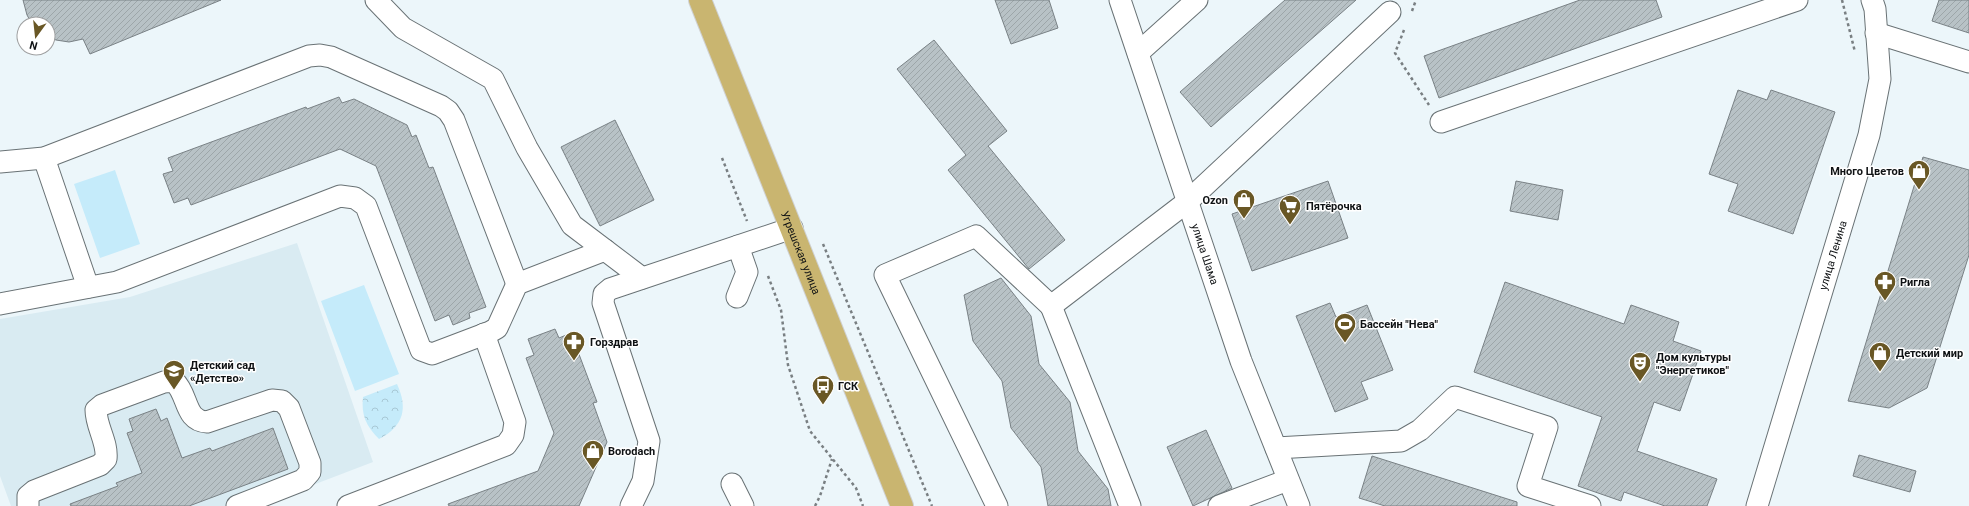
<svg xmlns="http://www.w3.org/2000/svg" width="1969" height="506" font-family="Roboto,sans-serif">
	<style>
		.built { fill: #d9ebf2 }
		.park { fill: url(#park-crowns) }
		.pitch { fill: #c5ebfa }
		.building { fill: url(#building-hatch); stroke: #798185 }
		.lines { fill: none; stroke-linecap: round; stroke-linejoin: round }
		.minor-casing { stroke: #697275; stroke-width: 23 }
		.major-casing { stroke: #cfd0d0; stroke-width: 24 }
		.path { stroke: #797f82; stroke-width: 2.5; stroke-dasharray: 3 3; stroke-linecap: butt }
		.minor { stroke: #fff; stroke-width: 21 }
		.major { stroke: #c9b570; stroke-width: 22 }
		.labels { text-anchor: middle; stroke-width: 3; stroke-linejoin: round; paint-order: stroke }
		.poi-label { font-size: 11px; font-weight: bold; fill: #0f1214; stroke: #fff; text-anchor: start }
		.street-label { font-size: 11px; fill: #0f1214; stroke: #fff }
	</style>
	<defs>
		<pattern id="park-crowns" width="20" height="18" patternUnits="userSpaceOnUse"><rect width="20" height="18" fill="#c5ebfa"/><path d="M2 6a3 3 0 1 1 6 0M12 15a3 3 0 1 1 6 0" fill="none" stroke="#a8c8d5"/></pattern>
		<pattern id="building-hatch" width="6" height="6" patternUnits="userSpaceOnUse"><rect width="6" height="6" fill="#b8c2c6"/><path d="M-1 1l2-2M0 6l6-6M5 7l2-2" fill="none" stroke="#9da6a9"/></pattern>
	</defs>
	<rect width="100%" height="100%" fill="#ecf6fa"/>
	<path class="built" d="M297 243 373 462 258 506H11L0 476V319L130 297Z"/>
	<path class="park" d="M397 384C408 408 404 426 379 439 366 426 361 415 363 397Z"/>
	<path class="pitch" d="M115 170 140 244 100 258 74 184Z
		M364 285 399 374 355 391 321 301Z"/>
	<path class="building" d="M23 0H221L90 54 83 39 69 42 56 40 48 37V24H32L27 15Z
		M995 0H1049L1058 28 1011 44Z
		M1285 0H1356L1211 127 1180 92Z
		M1580 0H1656L1662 17 1439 98 1424 56Z
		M1939 0H1969V33L1932 21Z
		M934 40 1007 131 988 146 1065 240 1029 269 948 170 966 155 897 69Z
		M1738 90 1767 100 1771 90 1835 112 1793 234 1728 211 1738 184 1709 174Z
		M339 97 342 103 354 99 407 125 412 137 416 135 429 168 433 167 486 307 469 313 470 318 453 325 449 315 435 321 376 166 340 149 191 205 188 198 174 203 163 174 173 171 168 158 306 107 307 109Z
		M615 120 654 200 600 226 561 147Z
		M1923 157 1969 170V255L1927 388 1889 408 1848 401Z
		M1328 181 1348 238 1252 271 1232 214Z
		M1516 181 1563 190 1558 220 1510 211Z
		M1001 278 1031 316 1039 364 1070 402 1078 451 1108 489 1111 506H1048L1041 467 1011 428 1002 381 973 341 964 295Z
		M1505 282 1624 324 1631 305 1679 322 1673 341 1701 351 1680 411 1654 402 1637 451 1717 479 1707 506H1665L1624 492 1621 501 1578 486 1602 417 1474 372Z
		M1330 303 1336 317 1367 305 1393 370 1361 382 1368 399 1335 412 1296 316Z
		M555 329 559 338 571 333 597 402 593 403 607 442 579 506H449L448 504 538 471 554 433 526 358 534 355 528 339Z
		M156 409 161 421 167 418 182 458 210 448 212 451 273 428 288 469 189 506H71L70 504 118 486 116 483 142 473 127 433 133 431 129 419Z
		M1206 430 1232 488 1193 506 1167 447Z
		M1859 455 1916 471 1910 492 1853 476Z
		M1372 456 1517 502V506H1385L1359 498Z"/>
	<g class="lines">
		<g class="minor-casing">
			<g id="minor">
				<path d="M376 0 403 28 493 79 527 148 572 225 642 278"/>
				<path id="s1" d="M1120 0 1241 361 1299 506"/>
				<path d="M1876 33 1969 62"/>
				<path d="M1138 53 1197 0"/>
				<path d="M1441 122 1797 0"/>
				<path d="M44 158 88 287"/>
				<path d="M0 162 44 158 309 56 320 55 331 57 441 106 448 111 454 120 517 284"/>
				<path d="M737 297 747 272 738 246"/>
				<path d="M0 304 117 282 340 196 355 198 366 206 421 350 432 354 490 332 497 328 517 284 605 250"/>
				<path d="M1051 306 1130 506"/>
				<path d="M1276 448 1401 441 1420 430 1455 397 1547 427 1528 486 1590 506"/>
				<path d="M732 484 743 506"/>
				<path d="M28 506V496L34 491 100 465 106 459C108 442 96 427 96 410L102 405 164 382 174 381C189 395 184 421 207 422L272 400 282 401 289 408 310 463V472L303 480 237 506"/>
				<path d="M348 506 506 445 513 435 515 422 484 334"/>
				<path d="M631 506 643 481 649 441 603 303 604 294 610 289 792 228"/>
				<path d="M997 506 885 275 976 236 1051 306 1187 202 1390 12"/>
				<path d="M1219 506 1288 480"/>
				<path id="s2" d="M1757 506 1869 135 1880 79 1875 9 1872 0"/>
			</g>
		</g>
		<g class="major-casing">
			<g id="major">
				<path id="s3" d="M700 0 902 506"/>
			</g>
		</g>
		<path class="path" d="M1842 0 1855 52
			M1412 11 1416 0
			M1404 30 1395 53 1429 105
			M722 158 747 221
			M823 244 932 506
			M768 276 781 310 788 365 810 431 856 488 863 506
			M815 506 820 496 832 459"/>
		<use href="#minor" class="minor"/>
		<use href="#major" class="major"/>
	</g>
	<defs>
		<g id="shop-pin" transform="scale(1.15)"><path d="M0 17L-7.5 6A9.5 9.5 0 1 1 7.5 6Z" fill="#695725" stroke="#fff"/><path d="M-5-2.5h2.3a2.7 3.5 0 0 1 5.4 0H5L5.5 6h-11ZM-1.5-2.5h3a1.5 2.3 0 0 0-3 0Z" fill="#fff"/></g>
		<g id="supermarket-pin" transform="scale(1.15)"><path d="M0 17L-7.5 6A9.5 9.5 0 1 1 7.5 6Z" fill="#695725" stroke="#fff"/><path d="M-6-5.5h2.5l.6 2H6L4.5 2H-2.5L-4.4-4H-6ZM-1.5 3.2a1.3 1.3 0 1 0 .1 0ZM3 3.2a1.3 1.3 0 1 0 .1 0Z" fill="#fff"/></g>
		<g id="pharmacy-pin" transform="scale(1.15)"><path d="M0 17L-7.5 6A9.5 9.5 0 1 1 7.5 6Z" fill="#695725" stroke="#fff"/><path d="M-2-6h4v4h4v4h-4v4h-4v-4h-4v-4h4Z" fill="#fff"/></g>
		<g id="stadium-pin" transform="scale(1.15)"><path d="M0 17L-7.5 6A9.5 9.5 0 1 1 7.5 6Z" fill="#695725" stroke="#fff"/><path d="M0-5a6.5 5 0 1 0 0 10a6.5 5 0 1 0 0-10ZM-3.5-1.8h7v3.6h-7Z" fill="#fff"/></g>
		<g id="theatre-pin" transform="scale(1.15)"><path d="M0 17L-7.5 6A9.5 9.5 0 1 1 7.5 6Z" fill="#695725" stroke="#fff"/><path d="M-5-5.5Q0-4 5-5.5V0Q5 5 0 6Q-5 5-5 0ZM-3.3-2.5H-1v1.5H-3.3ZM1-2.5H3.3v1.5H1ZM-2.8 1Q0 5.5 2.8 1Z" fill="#fff"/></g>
		<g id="school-pin" transform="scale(1.15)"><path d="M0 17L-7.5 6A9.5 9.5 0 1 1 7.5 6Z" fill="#695725" stroke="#fff"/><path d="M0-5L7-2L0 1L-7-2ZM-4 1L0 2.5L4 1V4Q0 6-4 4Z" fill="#fff"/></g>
		<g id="bus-pin" transform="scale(1.15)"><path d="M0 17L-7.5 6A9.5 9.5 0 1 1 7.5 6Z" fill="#695725" stroke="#fff"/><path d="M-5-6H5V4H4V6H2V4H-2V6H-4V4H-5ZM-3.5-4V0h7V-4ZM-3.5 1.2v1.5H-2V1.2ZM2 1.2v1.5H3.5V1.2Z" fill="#fff"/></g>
	</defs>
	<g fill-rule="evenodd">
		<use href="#shop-pin" x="1919" y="171"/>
		<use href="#shop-pin" x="1244" y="200"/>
		<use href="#supermarket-pin" x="1290" y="206"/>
		<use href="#pharmacy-pin" x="1885" y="282"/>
		<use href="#stadium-pin" x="1345" y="324"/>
		<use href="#pharmacy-pin" x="574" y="342"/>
		<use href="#shop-pin" x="1880" y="353"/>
		<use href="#theatre-pin" x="1640" y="363"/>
		<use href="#school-pin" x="174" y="371"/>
		<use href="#bus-pin" x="823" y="386"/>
		<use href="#shop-pin" x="593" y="451"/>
	</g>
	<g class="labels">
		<g class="poi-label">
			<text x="1904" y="175" text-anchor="end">Много Цветов</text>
			<text x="1228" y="204" text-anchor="end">Ozon</text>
			<text x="1306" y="210">Пятёрочка</text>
			<text x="1900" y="286">Ригла</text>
			<text x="1360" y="328">Бассейн "Нева"</text>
			<text x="590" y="346">Горздрав</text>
			<text x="1896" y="357">Детский мир</text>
			<text x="1656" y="361">Дом культуры<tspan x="1656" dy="13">"Энергетиков"</tspan></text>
			<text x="190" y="369">Детский сад<tspan x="190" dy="13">«Детство»</tspan></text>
			<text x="838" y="390">ГСК</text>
			<text x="608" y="455">Borodach</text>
		</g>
		<g class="street-label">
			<text dy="4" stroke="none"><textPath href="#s3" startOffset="272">Угрешская улица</textPath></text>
			<text dy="4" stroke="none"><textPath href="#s1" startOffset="268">улица Шама</textPath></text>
			<text dy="4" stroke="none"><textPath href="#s2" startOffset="262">улица Ленина</textPath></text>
		</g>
	</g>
	<g transform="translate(36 36) rotate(195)"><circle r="19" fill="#ffffff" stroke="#9fa0a1"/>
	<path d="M0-3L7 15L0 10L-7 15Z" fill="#695725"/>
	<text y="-6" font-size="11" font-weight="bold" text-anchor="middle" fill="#0f1214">N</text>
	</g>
</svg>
